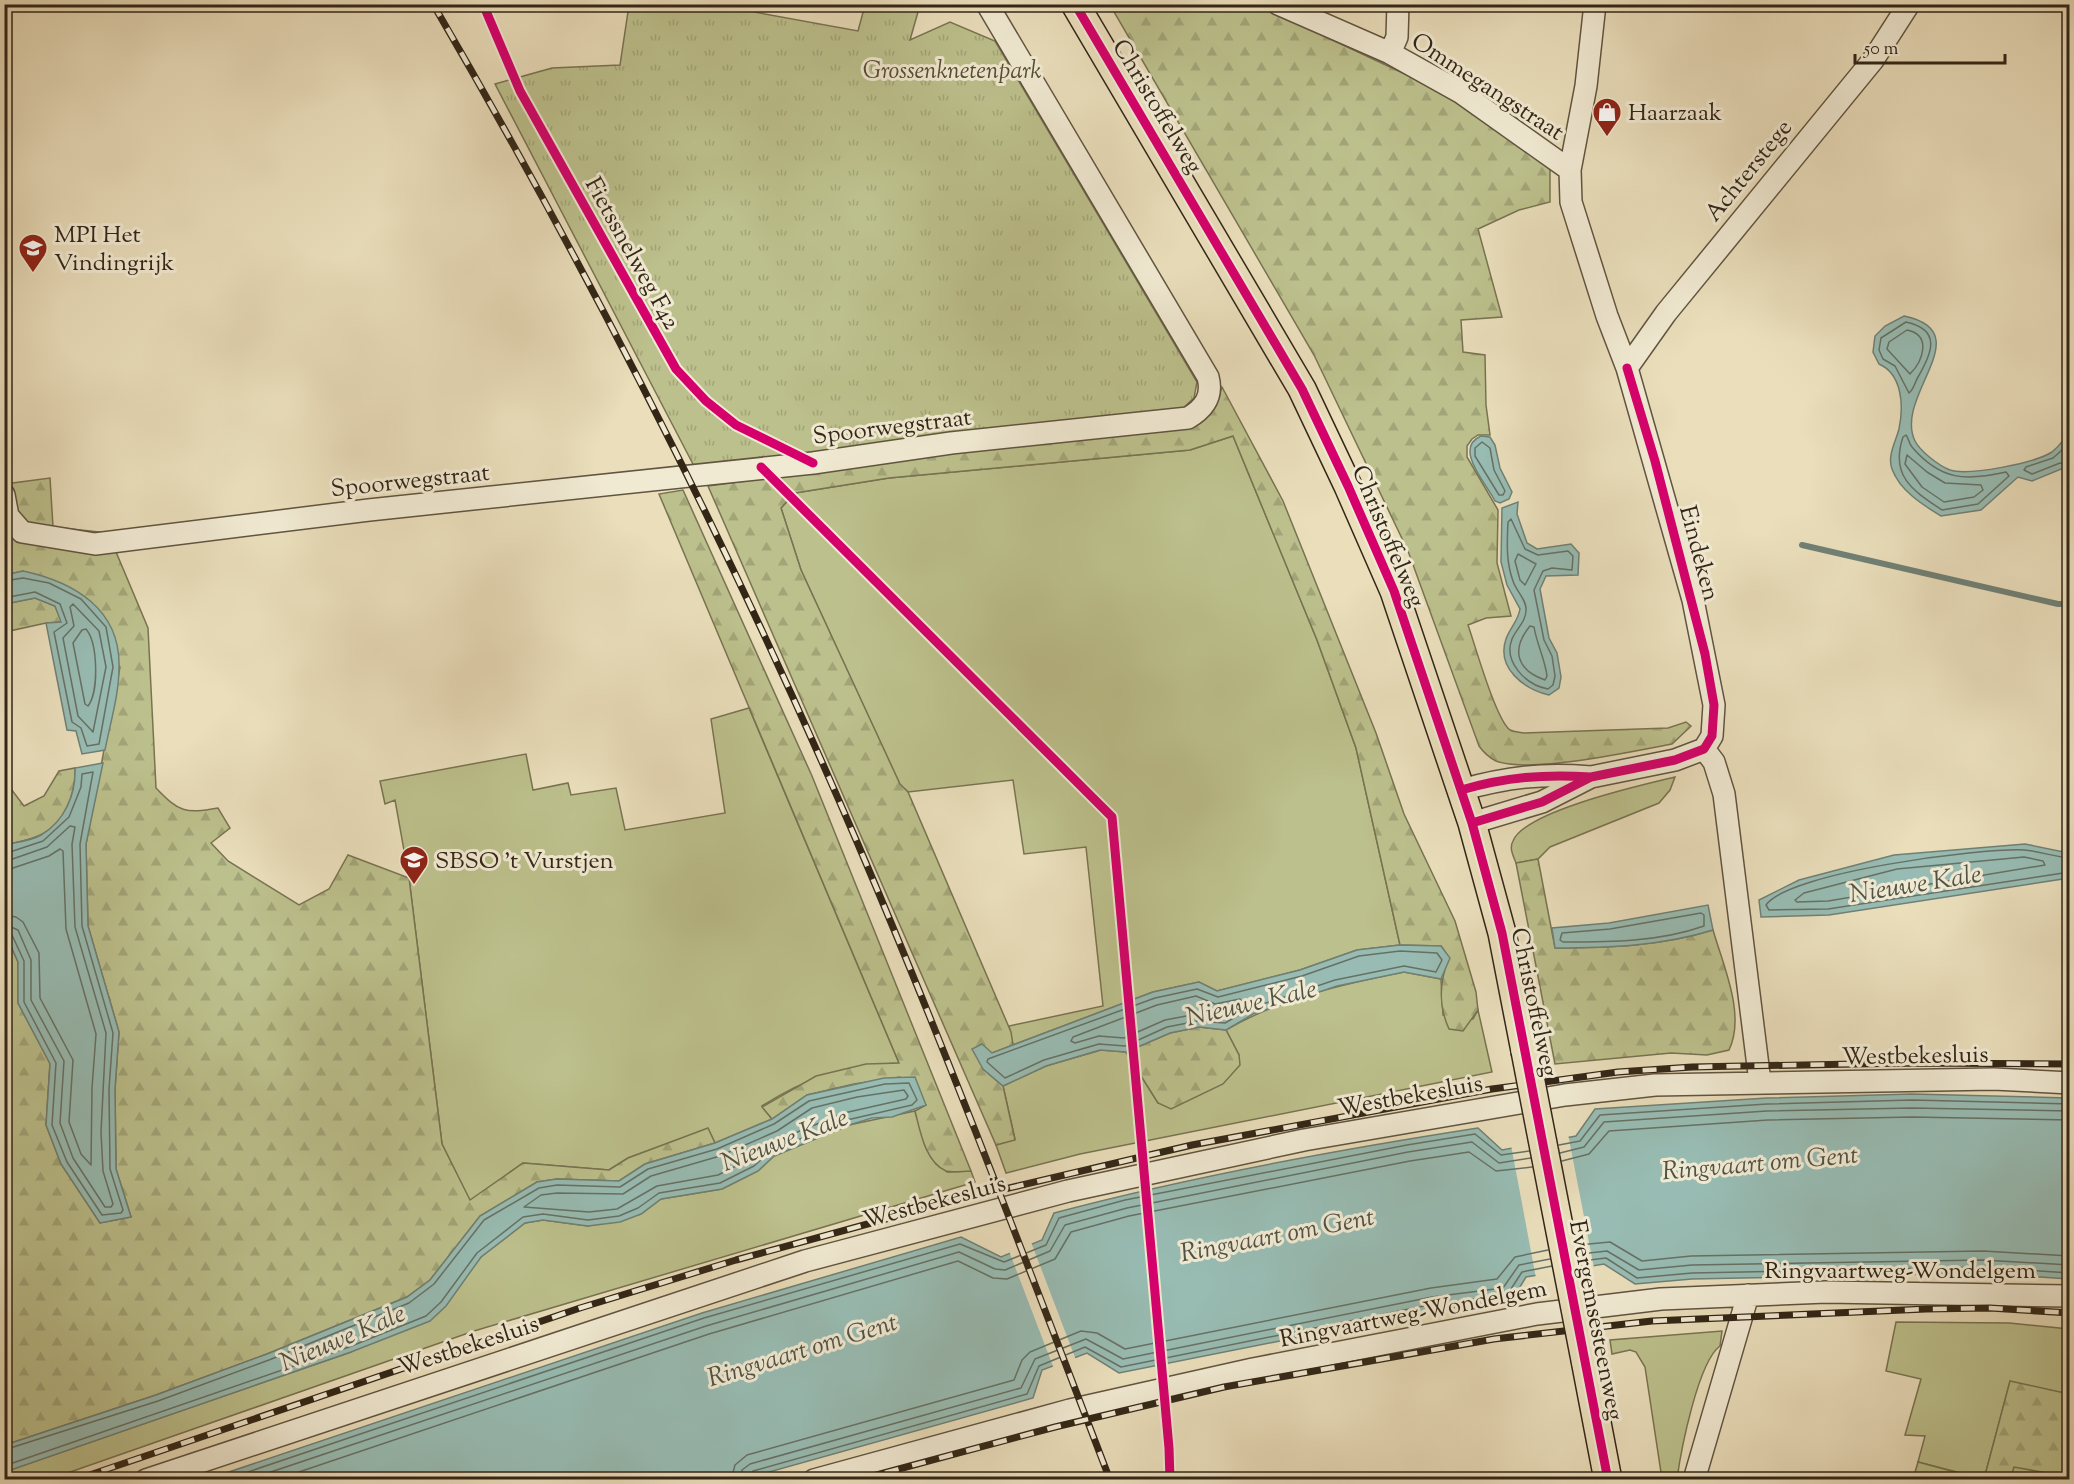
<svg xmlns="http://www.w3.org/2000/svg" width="2074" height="1484" font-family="'Sorts Mill Goudy',serif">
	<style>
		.grass { fill: #bcc08c; stroke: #787352; stroke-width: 1.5 }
		.forest { fill: url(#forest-firs); stroke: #787352; stroke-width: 1.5 }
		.park { fill: url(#park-tufts); stroke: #787352; stroke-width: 1.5 }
		.water { fill: #98bcb3; stroke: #708075; stroke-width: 1.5 }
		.pier { fill: #eadebb }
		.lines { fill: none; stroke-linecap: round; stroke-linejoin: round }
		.shore { stroke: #667165; stroke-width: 1.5 }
		.stream { stroke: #708075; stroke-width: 6 }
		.minor-casing { stroke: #615440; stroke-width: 24 }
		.major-casing { stroke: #332617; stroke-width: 30 }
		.minor { stroke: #f1ead3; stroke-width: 21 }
		.major { stroke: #eadebb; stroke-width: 27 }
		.rail-casing { stroke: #332617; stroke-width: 7 }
		.rail { stroke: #f1ead3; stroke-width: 4.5; stroke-dasharray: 14; stroke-linecap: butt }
		.major-bridge-casing { stroke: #332617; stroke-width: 30; stroke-linecap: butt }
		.major-bridge { stroke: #eadebb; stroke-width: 27 }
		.cycleway-casing { stroke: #f1ead3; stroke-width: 13 }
		.cycleway { stroke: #d6006c; stroke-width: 9 }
		.labels { text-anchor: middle; stroke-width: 6; stroke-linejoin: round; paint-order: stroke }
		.park-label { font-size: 24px; font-style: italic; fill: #554c34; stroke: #f1ead3 }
		.street-label { font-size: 24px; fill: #332617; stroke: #f1ead3 }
		.poi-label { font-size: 24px; fill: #332617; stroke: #f1ead3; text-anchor: start }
		.water-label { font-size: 26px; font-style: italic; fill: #515346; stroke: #f1ead3 }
	</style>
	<defs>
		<pattern id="forest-firs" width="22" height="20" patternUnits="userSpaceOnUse" patternTransform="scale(1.5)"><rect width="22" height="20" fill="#bcc08c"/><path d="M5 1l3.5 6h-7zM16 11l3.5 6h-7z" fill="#a2a578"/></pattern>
		<pattern id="park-tufts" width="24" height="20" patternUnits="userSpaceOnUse" patternTransform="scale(1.5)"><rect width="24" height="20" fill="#bcc08c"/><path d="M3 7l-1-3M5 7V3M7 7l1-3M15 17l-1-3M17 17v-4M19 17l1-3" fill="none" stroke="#a2a578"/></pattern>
	</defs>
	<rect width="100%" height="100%" fill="#eadebb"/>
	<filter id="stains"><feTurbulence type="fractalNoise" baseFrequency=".00333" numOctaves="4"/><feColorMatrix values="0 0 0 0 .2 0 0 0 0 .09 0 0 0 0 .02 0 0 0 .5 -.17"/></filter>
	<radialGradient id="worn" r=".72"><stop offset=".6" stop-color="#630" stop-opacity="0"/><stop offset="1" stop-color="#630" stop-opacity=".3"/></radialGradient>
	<path class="grass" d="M1233 436 1317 640 1356 748 1400 945 1357 950 1300 970 1217 991 1199 982 1153 992 1013 1045 1009 1026 1103 1006 1086 847 1024 854 1013 780 908 792 900 785 801 570 781 508 795 493 889 478 1190 450Z
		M749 708 899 1063C845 1065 807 1077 762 1106L772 1119 715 1143 708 1129 628 1158 609 1170 523 1163 470 1201 442 1144 409 878 395 800 385 804 380 781 526 754 533 790 568 783 571 795 616 788 625 830 725 813 711 719Z
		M1675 777 1670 790 1659 803 1550 847 1538 859 1516 863C1513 855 1509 848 1513 841 1525 811 1642 785 1675 777Z
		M1404 972 1441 979 1443 1015 1473 1019 1478 1010 1492 1072 1080 1154 1006 1173 996 1145 1015 1139 1003 1086 1046 1066 1101 1050 1126 1052 1158 1103 1239 1055 1226 1030C1281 998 1343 984 1404 972Z
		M915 1111 925 1146 947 1172 971 1171 975 1182 474 1331 56 1477 5 1479 4 1472 351 1352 463 1279 481 1257 525 1223 543 1220 588 1226 641 1214 661 1199 722 1189 758 1171 774 1156 849 1125Z
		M1896 1322 2009 1323 2069 1329V1394L2010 1382 1984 1479 1918 1462 1925 1436 1905 1435 1921 1379 1886 1371Z
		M1722 1331 1720 1346C1698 1362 1681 1450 1677 1479H1662L1645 1367 1636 1352 1630 1350 1612 1354 1610 1340Z
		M2014 1466 2070 1477 2069 1480H2010Z"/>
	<path class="forest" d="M1110 5H1258L1407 75 1463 106 1550 165V202L1519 210 1478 229 1502 317 1461 320 1463 352 1485 355 1486 405 1490 435H1478L1472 439 1467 446V457L1498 510 1497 563 1511 616 1486 618 1468 625C1475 645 1496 720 1510 730 1514 732 1520 732 1524 733L1668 728 1686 722 1691 726 1672 744C1634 751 1530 774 1496 761 1488 757 1484 753 1479 746L1408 551 1314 355Z
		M1222 387 1283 501 1376 733 1404 814 1455 921 1476 992 1478 1010 1463 1031 1449 1029C1438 1005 1439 982 1449 958L1441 946 1400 945 1356 748 1317 640 1233 436 1190 450 889 478 795 493 781 508 801 570 900 784 908 792 1011 1032 1013 1045 992 1053 983 1069 1003 1086 1015 1140 996 1145 708 486 1202 420 1215 407Z
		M50 478 53 527 108 533 148 628 156 788C179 812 185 814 218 808L230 828 211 843 228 861 299 905 329 889 348 855 409 878 442 1144 470 1200 523 1163 609 1170 628 1158 708 1128 715 1143 645 1164 619 1181 557 1179 537 1182 480 1216 430 1280 407 1297 267 1354 156 1395 5 1445 4 932 18 962V1003L50 1063 46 1125 61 1164 100 1223 131 1217 116 1169 115 1089 119 1032 88 926 86 844 120 667 23 571 5 575V484Z
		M683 490 812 776 971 1171C963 1171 952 1173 946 1171 925 1162 920 1130 915 1111L926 1105 900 1077 854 1084 807 1095 772 1119 762 1107 816 1076 866 1064 899 1063 659 494Z
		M35 598 55 606 62 622 46 623 5 632 4 604Z
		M75 768C76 793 64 826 38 836 29 840 19 842 9 844L5 852 4 771 11 789 24 806 44 796 59 771Z
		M1538 859 1555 948C1609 948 1661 946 1713 930 1723 965 1746 1015 1729 1050L1707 1055 1671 1053 1555 1064 1516 863Z
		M1199 1027 1226 1030 1239 1055 1240 1065 1223 1084 1171 1109 1158 1103 1126 1052 1170 1033Z
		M2010 1381 2069 1394V1477L2014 1467 2010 1479H1984Z
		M1918 1462 1981 1479H1913Z"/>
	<path class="park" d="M629 5H716L858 31 865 5H920L910 40 950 22 995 41 1197 382 1194 398 1182 409 694 466 495 84 552 68 620 65Z"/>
	<path class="water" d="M1904 316C1981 332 1893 396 1915 441 1920 451 1939 466 1950 470 1969 476 2035 463 2052 452 2059 446 2065 439 2069 431V472L2061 469 2032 481 2018 477 1981 510 1941 516C1923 505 1900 491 1892 469 1887 456 1896 441 1899 429 1904 405 1902 374 1879 364L1873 352 1875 336 1885 326Z
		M1481 436 1490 437 1495 445 1500 468 1512 492 1509 499 1500 503 1495 501C1486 483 1453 448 1481 436Z
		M1518 502 1517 514 1527 543 1537 549 1571 544 1579 553 1578 575 1546 576 1540 589 1549 638 1557 653 1561 677 1559 688 1549 695C1524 689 1496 668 1506 639 1510 628 1518 621 1520 609L1507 585 1501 562 1502 508Z
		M23 571C74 582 121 609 119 668 119 695 110 724 105 750L82 754 76 731 67 730 46 623 61 622 55 606 35 598 5 604V575Z
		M103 763 86 844 88 926 119 1032 115 1089 116 1169 131 1217 100 1223 61 1164 46 1125 50 1064 18 1003V962L5 932 4 852 9 844C19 842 33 840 41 835 65 821 76 794 75 768Z
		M2025 844 2069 853V878L1829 915 1761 917 1759 900 1799 880 1894 855Z
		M1708 905 1713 930C1661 946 1609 948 1555 948L1552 928 1609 923Z
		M1400 945 1441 946 1450 958 1441 979 1404 972 1337 986 1253 1014 1226 1030 1199 1027 1170 1033 1126 1052 1100 1050 1046 1066 1003 1086 983 1069 972 1049 982 1044 992 1053 1153 992 1199 982 1217 991 1300 970 1357 950Z
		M915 1077 926 1105 892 1117 872 1118 849 1125 774 1156 758 1171 722 1189 661 1199 641 1214 620 1222 588 1226 543 1220 525 1223 481 1257 446 1306 430 1321 351 1352 5 1472V1445L156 1395 267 1354 407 1297 430 1280 480 1216 537 1182 557 1179 619 1181 645 1164 715 1143 772 1119 807 1095 884 1078Z
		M1912 1094 2069 1098V1279L1983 1273 1692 1279 1635 1284 1604 1264 1526 1277 1512 1300 1435 1310 1119 1373 1087 1353 1042 1370 1033 1398 744 1479 205 1480 702 1313 961 1237 1001 1257 1042 1240 1054 1213C1193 1176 1336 1150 1478 1128L1502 1150 1576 1136 1595 1109 1767 1098Z"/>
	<path class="pier" d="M1568 1134 1594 1268 1536 1278 1511 1145Z
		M1031 1242 1076 1360 1054 1369 1009 1251Z"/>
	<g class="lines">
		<path class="shore" d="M1906 322C1942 330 1932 353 1918 377 1915 382 1914 389 1909 393L1895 366 1883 359 1879 350 1881 338Z
			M1907 330C1932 335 1923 361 1910 374L1887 349 1889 342Z
			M1906 435C1909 439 1909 444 1912 447 1941 481 1966 481 2006 472L2009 476 1978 504 1942 510C1912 490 1890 476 1903 437Z
			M1482 442 1490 448 1494 470 1505 491 1503 495H1499L1475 456V448Z
			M2070 443 2053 458 2026 467 2024 470 2032 474 2060 463 2070 466
			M1907 455 1927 472 1945 483 1981 485 1983 490 1974 497 1944 502 1922 487 1905 464Z
			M1511 519 1525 549 1538 555 1568 551 1573 556 1572 570 1552 568 1543 571 1534 590 1544 640 1552 656 1555 676 1553 685 1548 689C1526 685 1503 662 1512 639 1516 629 1526 622 1526 610 1527 600 1516 591 1513 581 1506 562 1507 543 1508 522Z
			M1518 554 1536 564 1525 585 1520 580 1515 561Z
			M4 581 23 578 49 583 81 599 106 627 113 667 99 744 87 746 81 728 72 722 54 632 67 623 60 604 35 592 4 598
			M73 604 99 631 106 667 93 732 78 716 63 638 74 626 70 607Z
			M1530 626 1534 627C1537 645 1545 659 1547 676L1545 680C1516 670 1511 649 1530 626Z
			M82 630 86 629C98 643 99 692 88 706L85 704 73 643Z
			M4 854 43 841 69 817 81 787 82 774 93 772 80 844 82 926 113 1033 109 1089 110 1169 123 1210 121 1213 102 1215 67 1162 52 1125 56 1063 24 1002V961L12 935 4 932
			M2024 857 2043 861 2045 865 1828 901 1797 902 1795 900 1804 893 1897 869Z
			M2070 858C2054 857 2039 851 2024 850 1981 848 1789 872 1766 905L1769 910 1828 909 2070 872
			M4 862 47 847 70 826 75 827 72 844 75 927 106 1033 101 1132 103 1171 113 1204 111 1207H105L73 1158 60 1123 64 1061 31 1000V960L18 930 4 924
			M4 871 49 856 60 849 63 851 66 929 96 1034 92 1088 91 1165 81 1154 69 1122 73 1060 40 998 39 953 23 922 16 917 4 915
			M1701 913 1704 915V926C1659 942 1610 942 1563 942L1560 940 1562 933 1610 929Z
			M1400 951 1437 953 1442 960 1436 972 1404 966 1335 980 1251 1008 1225 1023 1198 1021 1167 1027 1125 1046 1099 1044 1044 1060 1005 1078 987 1062 988 1059 1155 998 1197 989 1218 997 1302 976 1359 956Z
			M1196 996 1215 1004 1240 999 1243 1003 1223 1015 1197 1014 1165 1020 1124 1038 1099 1036 1075 1043 1071 1041 1073 1037 1157 1005Z
			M904 1090 908 1096 906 1099 844 1113 768 1144 750 1159 718 1175 657 1186 617 1209 589 1212 524 1207 541 1195 557 1193 623 1194 651 1176 720 1156 777 1131 812 1108 857 1097Z
			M1559 1145 1580 1141 1600 1115 1767 1104 1912 1100 2070 1104
			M1560 1153 1584 1147 1604 1122 1767 1111 1912 1108 2070 1111
			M1562 1161 1589 1154 1609 1131 1768 1120 1912 1117 2070 1120
			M1578 1245 1610 1242 1642 1261 1691 1256 1983 1251 2070 1256
			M1580 1254 1607 1251 1639 1270 1692 1265 1983 1260 2070 1265
			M1581 1261 1606 1258 1637 1278 1692 1273 1983 1267 2070 1273
			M4 1450 158 1401 269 1360 409 1303 434 1284 484 1220 539 1188 557 1185 620 1187 648 1169 717 1149 774 1124 809 1101 885 1084 909 1083 917 1100 912 1105 847 1120 771 1151 754 1166 720 1183 659 1193 638 1208 619 1216 588 1220 543 1214 523 1217 477 1253 441 1302 426 1316 349 1347 4 1466
			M224 1480 704 1318 960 1244 1004 1262 1046 1245 1059 1218 1125 1200 1407 1145 1475 1134 1501 1155 1529 1151
			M247 1480 706 1326 959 1252 995 1269 1005 1270 1050 1251 1065 1225 1127 1208 1408 1152 1472 1142 1499 1163 1531 1158
			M275 1480 709 1334 958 1261 993 1278 1007 1279 1055 1259 1071 1232 1129 1216 1410 1161 1469 1152 1496 1171 1532 1167
			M731 1480 735 1465 747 1455 1014 1380 1022 1360 1030 1352 1081 1331 1097 1333 1125 1349 1431 1288 1497 1279 1515 1257 1548 1250
			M740 1480 742 1470 750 1464 1021 1388 1035 1359 1086 1339 1123 1359 1432 1297 1503 1288 1519 1265 1550 1259
			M748 1480 753 1471 1027 1394 1039 1366 1085 1347 1121 1367 1434 1304 1507 1295 1522 1272 1552 1266"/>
		<path class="stream" d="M1802 545 2058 604H2070"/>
		<g class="minor-casing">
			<path id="minor" d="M1278 4 1390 53 1460 92 1570 170
				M1595 4 1586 86 1570 170 1571 202 1607 316 1627 368 1693 600 1714 705 1712 736 1704 749
				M1390 53 1397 37 1398 4
				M1627 368 1666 313 1873 60 1909 4
				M4 495 8 516 22 532 95 544 369 510 813 463 951 443 1188 418C1205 408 1213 396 1208 377L987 4
				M1704 749 1714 762 1724 794 1760 1082
				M1461 790C1508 777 1542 773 1591 777
				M1472 823 1542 802 1591 777 1675 760 1704 749
				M146 1480 805 1261 1068 1191 1304 1140 1565 1095 1655 1085 1994 1079 2070 1083
				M814 1480 1070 1410 1253 1369 1537 1314 1661 1299 1826 1292 2070 1296
				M1694 1480 1748 1295"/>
		</g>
		<g class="major-casing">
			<path id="major" d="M1075 4 1302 389 1348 486 1394 591 1472 823 1502 933 1525 1051
				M1585 1360 1608 1480"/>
		</g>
		<use href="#minor" class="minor"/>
		<use href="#major" class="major"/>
		<g class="rail-casing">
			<path id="rail" d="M433 4C591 275 733 554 857 842 947 1052 1028 1266 1110 1480
				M75 1480 580 1308 736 1260 937 1205 1192 1145 1492 1089 1618 1072 1692 1067 1907 1063 2070 1064
				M858 1480 1055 1427 1224 1387 1494 1339 1652 1321 1926 1309 1990 1308 2070 1313"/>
		</g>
		<use href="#rail" class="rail"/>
		<g class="major-bridge-casing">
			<path id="major-bridge" d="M1525 1051 1585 1360"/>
		</g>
		<use href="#major-bridge" class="major-bridge"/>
		<g class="cycleway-casing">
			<path id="cycleway" d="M483 4 520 91 676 369 706 401 736 425 813 463
				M1075 4 1302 389 1348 486 1394 591 1472 823 1502 933 1608 1480
				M761 467 1112 817 1169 1448 1170 1480
				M1461 790C1506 777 1544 774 1591 777
				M1472 823 1542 802 1591 777 1675 760 1704 749 1712 736 1714 705 1705 654 1655 461 1627 368"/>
		</g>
		<use href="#cycleway" class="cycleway"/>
	</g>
	<defs>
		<g id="shop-pin" transform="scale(1.5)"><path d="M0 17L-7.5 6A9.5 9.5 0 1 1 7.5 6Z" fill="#8f2418" stroke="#f1ead3"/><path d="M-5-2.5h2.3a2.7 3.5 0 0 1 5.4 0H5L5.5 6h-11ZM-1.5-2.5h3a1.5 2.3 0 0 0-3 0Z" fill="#fff"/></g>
		<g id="school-pin" transform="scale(1.5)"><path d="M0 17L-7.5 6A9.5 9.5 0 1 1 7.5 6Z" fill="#8f2418" stroke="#f1ead3"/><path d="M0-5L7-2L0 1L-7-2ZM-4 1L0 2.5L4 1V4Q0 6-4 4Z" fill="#fff"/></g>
	</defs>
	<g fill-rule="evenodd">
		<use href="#shop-pin" x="1607" y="112"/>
		<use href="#school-pin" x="33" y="248"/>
		<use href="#school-pin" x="414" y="860"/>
	</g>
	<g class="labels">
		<g class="park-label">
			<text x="952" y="78">Grossenknetenpark</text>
		</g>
		<g class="street-label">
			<text transform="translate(1488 86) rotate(33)" y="8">Ommegangstraat</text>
			<text transform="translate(1158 106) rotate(59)" y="8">Christoffelweg</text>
			<text transform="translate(1748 170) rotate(-51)" y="8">Achterstege</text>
			<text transform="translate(633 253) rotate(61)" y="8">Fietssnelweg F42</text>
			<text transform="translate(892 426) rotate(-7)" y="8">Spoorwegstraat</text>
			<text transform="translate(410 480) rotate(-6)" y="8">Spoorwegstraat</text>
			<text transform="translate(1389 536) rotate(67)" y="8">Christoffelweg</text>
			<text transform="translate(1700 553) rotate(75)" y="8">Eindeken</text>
			<text transform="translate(1535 1002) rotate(78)" y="8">Christoffelweg</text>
			<text transform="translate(1915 1055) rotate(-1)" y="8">Westbekesluis</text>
			<text transform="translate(1410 1095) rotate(-10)" y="8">Westbekesluis</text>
			<text transform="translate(934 1201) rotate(-15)" y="8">Westbekesluis</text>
			<text x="1900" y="1278">Ringvaartweg-Wondelgem</text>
			<text transform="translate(1413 1313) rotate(-11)" y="8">Ringvaartweg-Wondelgem</text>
			<text transform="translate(1597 1320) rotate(79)" y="8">Evergemsesteenweg</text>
			<text transform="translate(468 1345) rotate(-18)" y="8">Westbekesluis</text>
		</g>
		<g class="poi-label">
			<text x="1628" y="120">Haarzaak</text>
			<text x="54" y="242">MPI Het<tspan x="54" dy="28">Vindingrijk</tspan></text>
			<text x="435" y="868">SBSO 't Vurstjen</text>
		</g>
		<g class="water-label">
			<text transform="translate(1915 883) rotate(-9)" y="9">Nieuwe Kale</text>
			<text transform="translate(1251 1002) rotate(-13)" y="9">Nieuwe Kale</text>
			<text transform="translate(784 1139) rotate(-21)" y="9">Nieuwe Kale</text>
			<text transform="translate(1760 1162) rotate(-5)" y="9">Ringvaart om Gent</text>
			<text transform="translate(1277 1234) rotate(-11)" y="9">Ringvaart om Gent</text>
			<text transform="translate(342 1337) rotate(-23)" y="9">Nieuwe Kale</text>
			<text transform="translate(802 1349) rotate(-17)" y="9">Ringvaart om Gent</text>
		</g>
	</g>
	<rect width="2074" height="1484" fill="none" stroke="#eadebb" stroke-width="24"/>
	<rect x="6" y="6" width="2062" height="1472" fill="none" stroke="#332617" stroke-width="3"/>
	<rect x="12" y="12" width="2050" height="1460" fill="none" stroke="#332617" stroke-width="1.5"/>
	<path d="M1855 54v9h150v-9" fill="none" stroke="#332617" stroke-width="3"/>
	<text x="1864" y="54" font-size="18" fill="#332617" stroke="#f1ead3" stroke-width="4.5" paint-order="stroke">50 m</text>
	<rect width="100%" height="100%" filter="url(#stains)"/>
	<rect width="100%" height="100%" fill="url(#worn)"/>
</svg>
